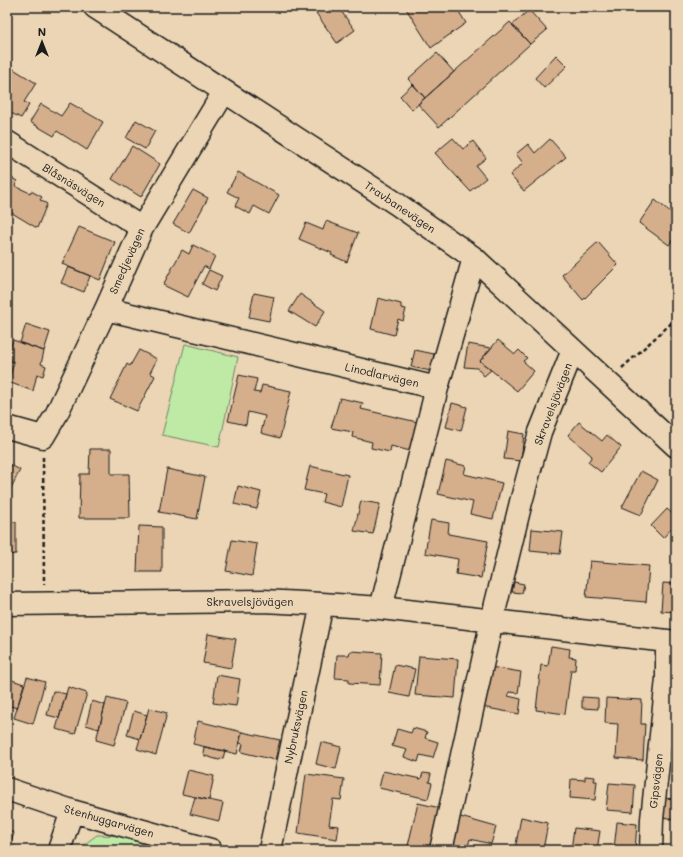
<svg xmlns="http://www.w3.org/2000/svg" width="683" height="857" font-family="Mali,sans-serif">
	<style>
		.green { fill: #bfeaa6; stroke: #6e8361 }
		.building { fill: #d5af8c; stroke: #1c1c1c }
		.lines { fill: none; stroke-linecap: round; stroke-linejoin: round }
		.minor-casing { stroke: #1c1c1c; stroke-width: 25 }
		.path { stroke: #1c1c1c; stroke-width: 2.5; stroke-dasharray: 4 3; stroke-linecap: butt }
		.minor { stroke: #ebd5b4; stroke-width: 22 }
		.labels { text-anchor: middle; stroke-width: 3; stroke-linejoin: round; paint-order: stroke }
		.street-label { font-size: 11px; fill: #1c1c1c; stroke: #ebd5b4 }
	</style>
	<rect width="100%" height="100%" fill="#ebd5b4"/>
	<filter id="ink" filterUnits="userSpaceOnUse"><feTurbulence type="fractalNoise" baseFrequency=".025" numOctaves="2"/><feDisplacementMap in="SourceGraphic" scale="8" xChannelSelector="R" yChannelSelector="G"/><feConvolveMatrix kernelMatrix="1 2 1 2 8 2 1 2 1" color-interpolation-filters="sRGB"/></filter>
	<g filter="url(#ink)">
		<path class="green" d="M185 344 238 357 219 447 162 435Z
			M97 835 126 836 155 850H80L82 846Z"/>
		<path class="building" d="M324 7H338L355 30 337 43 316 13Z
			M405 7H456L466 23 431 48Z
			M529 10 547 30 530 44 512 25Z
			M510 22 530 44 439 127 418 104Z
			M437 53 454 72 425 98 408 79Z
			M556 55 567 66 544 88 535 78Z
			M7 65 36 83 24 102 29 105 21 118 7 111 11 104 7 101Z
			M413 84 425 98 412 110 400 96Z
			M70 103 103 122 87 150 57 131 54 136 30 122 41 104 61 116Z
			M136 120 155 131 145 149 126 138Z
			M453 138 463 149 473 141 486 158 476 166 486 178 470 191 435 153Z
			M550 139 566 157 524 191 510 175 523 163 516 154 528 144 535 153Z
			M132 146 160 164 141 197 112 179Z
			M238 172 279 195 269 214 254 206 250 214 235 206 239 198 227 192Z
			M7 175 17 181 15 186 30 193 31 191 42 197 40 200 47 204 37 228 7 210Z
			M193 190 208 198 189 233 173 224Z
			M655 200 676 216V235L669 245 639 223Z
			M326 221 358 233 347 262 331 255 332 253 299 239 306 223 323 230Z
			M79 227 115 242 100 280 62 264Z
			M598 242 618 265 583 300 562 275Z
			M193 245 215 256 209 269 204 266 188 297 163 285 182 250 189 254Z
			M68 267 90 276 84 292 61 283Z
			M209 270 222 276 215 291 202 284Z
			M254 293 274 297 269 321 249 317Z
			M300 294 325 311 315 327 289 311Z
			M378 298 401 304V308L406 309 403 321 398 319 394 335 371 329Z
			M26 324 50 332 44 351 20 343Z
			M13 340 44 351 41 364 46 366 43 376 37 374 33 391 8 382 14 362 7 360V356Z
			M498 340 515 354 519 350 527 358 523 361 534 371 517 391 480 361Z
			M468 344 491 348 480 361 491 370 484 376 477 368 464 367Z
			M139 350 157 359 150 373 155 376 137 411 110 399 127 364 130 366Z
			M415 350 434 354 431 371 411 367Z
			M239 375 257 379 254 392 260 393 262 385 291 391 280 438 261 433 265 416 248 412 246 425 228 421Z
			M340 398 363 403 361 409 417 422 410 451 391 446 390 452 371 448 372 442 352 437 353 432 331 428Z
			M452 403 467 407 461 431 446 427Z
			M579 422 602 441 607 435 621 447 601 472 588 462 592 456 568 435Z
			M508 431 524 434 521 461 504 459Z
			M90 449H111V474H129L130 518H79L80 474H89Z
			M446 461 466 466 464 474 502 483 493 519 470 514 473 502 438 494Z
			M7 463 20 470 7 496Z
			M310 466 348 475 341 507 322 502 324 494 304 490Z
			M167 469 205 477 197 519 159 512Z
			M641 471 658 480 641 515 622 507Z
			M238 486 261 492 257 509 234 504Z
			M361 501 380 504 373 534 354 531Z
			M667 509 676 517V523L663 538 651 526Z
			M431 520 449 523 448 534 488 541 481 578 456 574 458 559 425 553Z
			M7 522H16V554L7 555Z
			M139 526 162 527V572H137Z
			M532 529 563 532 560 554 530 551Z
			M232 540 257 544 252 576 226 571Z
			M590 561 649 566 646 602 586 597Z
			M514 582 524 584 522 593 512 592Z
			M663 583 676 584V612L661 611Z
			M208 634 236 639 231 668 203 663Z
			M551 646 570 649 569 657 576 658 575 670H571L565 714 536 710 541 665 548 666Z
			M350 651 382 653 380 685 349 683V679L335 678 337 655H349Z
			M419 656 458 659 455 698 415 695Z
			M395 665 415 669 409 697 389 693Z
			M490 667 521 672 518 693 509 692 508 696 521 699 519 714 482 707Z
			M217 675 240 679 236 706 213 703Z
			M27 677 45 682 33 724 14 718Z
			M12 680 24 684 17 708 7 705V696Z
			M68 687 87 693 75 734 56 729Z
			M53 691 66 694 59 718 47 715Z
			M582 697 598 698V709L582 708Z
			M107 698 126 703 114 745 96 740Z
			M606 698 642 700 641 724H645L643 760 616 758 618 724 605 723Z
			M92 701 105 705 99 729 86 725Z
			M149 708 167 713 156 755 137 749Z
			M134 711 147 715 140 739 127 735Z
			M198 721 242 732 237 754 193 744Z
			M413 728 427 732 425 738 438 742 433 758 420 755 418 762 404 757 407 750 392 746 397 729 411 733Z
			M242 732 280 740 275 760 241 752 243 744 239 743Z
			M321 742 341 747 336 769 316 764Z
			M204 747 225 751 223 758 219 760 205 756 203 753Z
			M188 770 214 776 209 800 182 794Z
			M383 771 421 779 423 773 431 774 429 782 432 783 428 799 379 788Z
			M306 774 344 779 341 800 333 799 329 825 339 826 337 839 298 833Z
			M585 776 595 777 594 781H597L595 800 570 798 571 779 585 780Z
			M609 783 635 785 633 812 606 810Z
			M195 797 223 803 219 821 190 814Z
			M663 798 676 799V819L661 817Z
			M418 803 440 808 431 850H407Z
			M457 816 496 827 491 844 470 839 467 850H447Z
			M521 817 548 823 543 850H515Z
			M617 822 637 824 635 850 614 849Z
			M574 828 600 831 597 850H571Z
			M7 830 14 833 10 845 25 850H7Z"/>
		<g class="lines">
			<g class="minor-casing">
				<path id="minor" d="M95 7 397 204 474 258 676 446
					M7 142 142 228
					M106 309 437 388 381 608
					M437 388 474 258
					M7 427 43 437 56 415 106 309 142 228 224 92
					M7 604 263 601 322 604 381 608 676 642
					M7 789 72 811 211 850
					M59 850 72 811
					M270 850 322 604
					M441 850 492 620 521 502 540 432 573 350
					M651 850 652 819 667 679V641"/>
			</g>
			<path class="path" d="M622 368 676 319
				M43 457 44 584"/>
			<use href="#minor" class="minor"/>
		</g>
	</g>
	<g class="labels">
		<g class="street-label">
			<text transform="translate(74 185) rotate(32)" y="4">Blåsnäsvägen</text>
			<text transform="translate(400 207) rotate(34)" y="4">Travbanevägen</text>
			<text transform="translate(127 261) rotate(-66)" y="4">Smedjevägen</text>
			<text transform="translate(382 375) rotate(13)" y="4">Linodlarvägen</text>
			<text transform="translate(553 404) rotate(-69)" y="4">Skravelsjövägen</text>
			<text x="250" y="606">Skravelsjövägen</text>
			<text transform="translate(296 727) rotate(-78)" y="4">Nybruksvägen</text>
			<text transform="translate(656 781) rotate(-84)" y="4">Gipsvägen</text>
			<text transform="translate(109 821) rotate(16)" y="4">Stenhuggarvägen</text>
		</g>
	</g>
	<rect width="683" height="857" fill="none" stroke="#ebd5b4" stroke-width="24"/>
	<rect x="12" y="12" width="659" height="833" fill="none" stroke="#1c1c1c" stroke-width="1.5" filter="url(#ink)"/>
	<g transform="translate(42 42)" stroke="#ebd5b4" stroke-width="3" paint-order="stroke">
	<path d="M0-3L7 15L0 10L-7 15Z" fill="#1c1c1c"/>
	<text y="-6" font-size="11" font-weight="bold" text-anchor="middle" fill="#1c1c1c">N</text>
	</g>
</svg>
